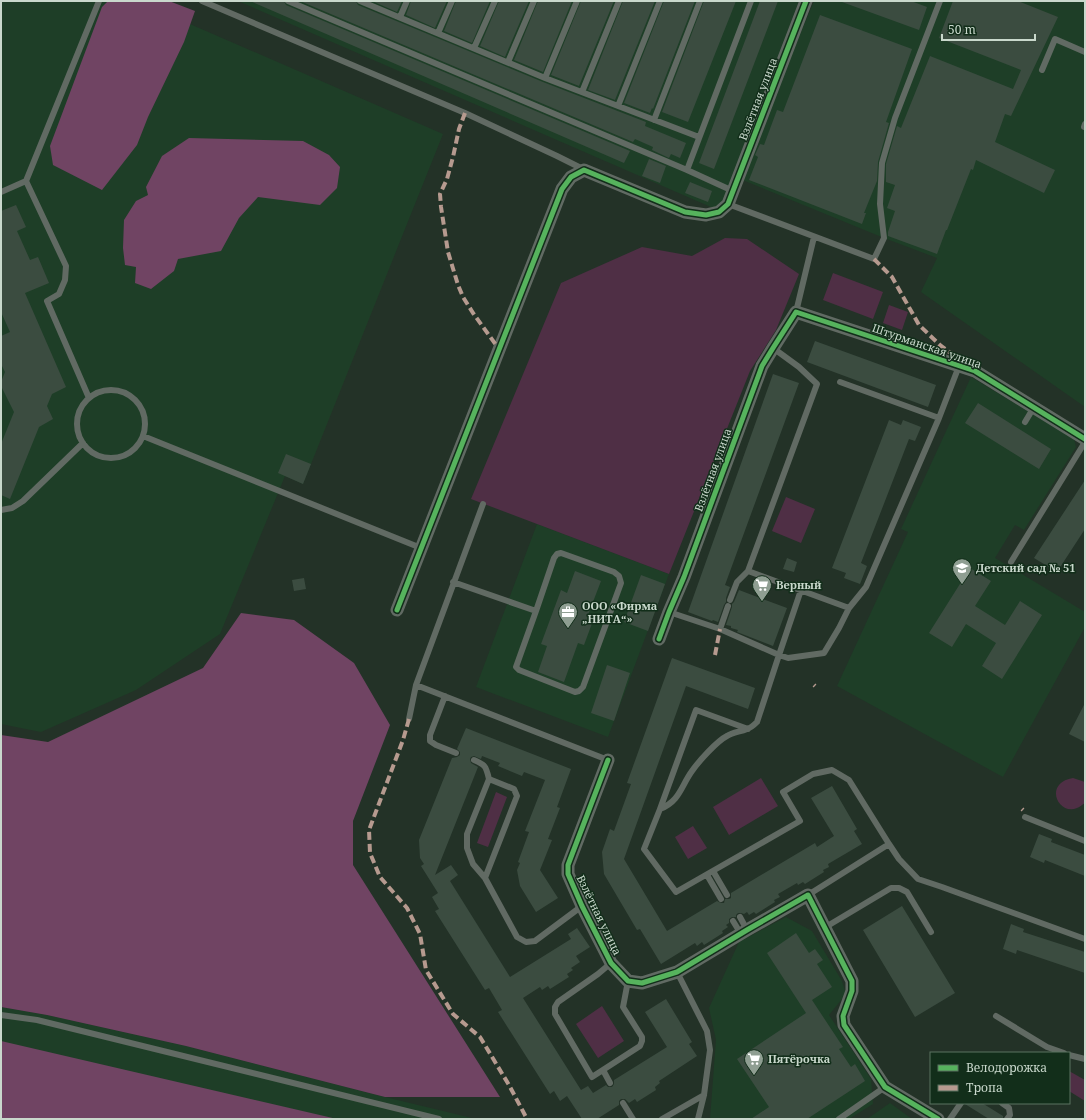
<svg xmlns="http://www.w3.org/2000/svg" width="1086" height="1120" font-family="'Noto Serif',serif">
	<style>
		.built { fill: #1e3e27 }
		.green { fill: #4f2f45 }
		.forest { fill: #704463 }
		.building { fill: #3b4c40 }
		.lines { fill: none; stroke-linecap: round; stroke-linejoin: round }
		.lane { stroke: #616a63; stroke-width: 6 }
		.street { stroke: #616a63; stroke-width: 13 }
		.quiet { stroke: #b69a8f; stroke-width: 4; stroke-dasharray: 8 4; stroke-linecap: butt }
		.cycleway-casing { stroke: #122e1a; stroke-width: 8 }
		.cycleway { stroke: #56b35d; stroke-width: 5 }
		.labels { text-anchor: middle; stroke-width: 3; stroke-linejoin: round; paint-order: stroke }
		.street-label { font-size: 11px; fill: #c9d8cc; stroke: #122e1a }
		.poi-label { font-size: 11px; font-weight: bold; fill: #c9d8cc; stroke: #122e1a; text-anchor: start }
	</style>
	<rect width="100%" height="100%" fill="#233227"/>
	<path class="built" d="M1 1H137L443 134 303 484 285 476 220 634 136 690 41 732 1 724Z
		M238 1H799L720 211Z
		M814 1H1085V407L921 292 937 258 884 238 740 179Z
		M971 377 1074 439 1076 447 1024 530 1015 525 995 558 1085 612V627L1003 777 837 686 908 532 901 529Z
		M537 524 669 574 608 737 476 687Z
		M786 917 812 931 842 981 846 994 829 1015 871 1079 873 1104 849 1119H710L716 1040 709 1008 739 942Z
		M1 1007 47 1015 186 1046 385 1097 476 1119H1Z
		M890 1103 912 1119H867Z"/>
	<path class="green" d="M725 238 747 239 799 274 776 330 750 371 669 574 471 499 561 283 642 247 692 256Z
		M833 273 883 292 873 319 823 300Z
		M889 305 908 312 902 330 883 323Z
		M786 497 815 509 801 543 772 531Z
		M761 778 778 806 729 835 713 807Z
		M1073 778 1085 782V803C1083 804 1080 807 1077 808 1058 816 1043 783 1073 778Z
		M496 792 507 797 488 847 477 843Z
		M693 826 707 848 688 859 675 837Z
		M602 1006 624 1041 598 1058 576 1024Z
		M1069 1071 1085 1080V1101L1069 1091Z"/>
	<path class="forest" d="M108 1H169L195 11 184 42 148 117 137 145 102 190 53 165 50 146 102 7Z
		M189 138 303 141 329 155 340 167 337 188 320 205 258 197 239 218 221 251 178 259 174 271 151 289 135 283 136 267 125 265 123 248 124 220 136 201 148 195 146 187 162 156Z
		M241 613 294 620 354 663 390 725 353 821V865L500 1097H385L186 1046 47 1015 1 1007V735L48 742 203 668Z
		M1 1041 337 1119H1Z"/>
	<path class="building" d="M250 1H284L286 5 630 151 624 163Z
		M300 1H356L358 5 543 82 646 122 645 126 686 143 680 158 671 154 669 158 652 150 653 147 635 139 633 142Z
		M372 1H402L397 12Z
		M411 1H447L435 28 406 15Z
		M456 1H490L472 43 444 31Z
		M499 1H529L505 57 480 46Z
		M538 1H572L543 72 514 60Z
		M581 1H614L579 86 551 75Z
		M623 1H655L615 100 588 90Z
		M664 1H695L653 109 652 108 650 113 624 103Z
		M704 1H736L688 122 662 112Z
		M760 1H778L714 169 699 163Z
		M842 1H911L927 7 919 30 842 2Z
		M953 1H1018L1058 17 1011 116 1005 114 995 142 1055 170 1044 193 976 160 973 170 971 169 947 230H946L937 254 888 236V232L895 211 887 208 895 185 886 182V164L897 126 901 128 930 56 1013 89 1021 70 939 38Z
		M820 15 912 49 886 122 889 123 878 162 877 181 864 213H866L862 224 749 180 758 157 755 155 760 144 764 145 777 110 783 112Z
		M649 159 666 166 660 183 642 176Z
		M690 182 712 191 708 202 685 193Z
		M16 205 26 227 17 231 30 260 38 257 49 283 25 293 66 387 52 394 47 406 53 419 39 427 10 499 1 495V444L14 412 1 386V382L5 372 1 364V336L10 332 1 312V211Z
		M815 341 936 385 928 407 807 362Z
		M773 374 799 383 725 585 730 587 726 598V602L724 605 718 622 713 620 712 621 688 612Z
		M978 403 1051 449 1039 469 965 423Z
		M889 420 901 425 903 420 921 427 915 441 909 439 861 563 867 566 860 584 844 578 846 573 832 568Z
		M286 454 311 464 303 484 278 473Z
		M1085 480V529L1057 572 1034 558Z
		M787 558 797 562 794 572 783 569Z
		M970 568 991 581 975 606 1005 625 1020 601 1042 615 1002 679 982 666 996 643 966 624 952 647 929 633Z
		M575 571 601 581 588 615 594 618 584 645 578 643 564 682 538 672 547 646 541 644 561 590 567 593Z
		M641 575 665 584 648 631 624 622Z
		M304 578 306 589 294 591 292 580Z
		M739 590 787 608 773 646 737 632 738 630 731 628V626L726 625 732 607V604L734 602Z
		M672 658 755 688 748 709 686 686 624 859 667 931 717 901 721 903H724L725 899H729L731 898V893L815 843 817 847 834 836 811 798 832 786 857 829 854 831 862 844 828 864 829 867 823 870 824 872 805 884 803 882 798 885 797 883 778 894 780 897 774 900 775 902 756 914 754 912 749 915 747 912 744 914 741 913H738L736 915V917H732L729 919V923L726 925 728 927 722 931 723 933 704 945 702 942 697 946 695 943 661 964 640 929 637 930 604 874 602 852 610 829 614 831 631 784 627 783Z
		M607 665 630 673 614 721 591 713Z
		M1085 703V742L1069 734Z
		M466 728 571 769 557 807 560 808 548 839 552 840 540 870 558 898 536 912 520 886 517 870 520 863 518 862 529 832 525 831 545 780 524 772 522 776 498 766 500 763 482 756 481 759 474 756 471 757 470 759 471 763 478 767 435 875 451 865 458 875 450 881 510 977 571 939 568 934 577 928 590 947 576 956 580 962 571 968 573 970 567 974 569 977 550 989 548 986 542 990 540 987 523 998 581 1090 588 1086 593 1093 606 1085 608 1087H612L614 1084V1080L667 1047 645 1012 666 999 692 1042 689 1044 697 1056 659 1081 660 1083 655 1087 656 1090 637 1102 635 1099 629 1103 625 1099H621L619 1101V1105L597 1119H582L567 1096 560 1101 554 1091 550 1094 498 1012 502 1010 489 988 485 990 435 911 439 909 432 897 438 893 421 866 424 864 420 858 419 840 452 758 457 757 460 755V752L457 749Z
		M1039 834 1052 839 1051 842 1085 855V876L1045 860 1044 863 1030 857Z
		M902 906 955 993 915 1017 863 930Z
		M1011 924 1024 929 1023 932 1085 952V973L1017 950 1016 954 1003 949Z
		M796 933 809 953 815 949 823 960 817 964 832 987 812 1000 843 1047 839 1049 851 1067 855 1064 865 1081 807 1119H751L769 1107 737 1059 806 1013 767 953Z
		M965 1103H982L1003 1116V1119H989L965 1104Z"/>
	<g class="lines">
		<path class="lane" d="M202 1 465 113 557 156 583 169
			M288 1 687 170 751 1
			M360 1 545 78 699 137
			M400 17 407 1
			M438 33 452 1
			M474 48 495 1
			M508 62 534 1
			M1042 70 1055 39 1085 52
			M545 78 577 1
			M582 92 619 1
			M618 106 660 1
			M654 120 700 1
			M1084 127 1085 124
			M687 170 733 191
			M1 192 26 181
			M728 204 874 259 884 238 880 204 882 163 895 118 940 1
			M796 312 814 237
			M773 348 799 367 817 384 748 571 849 608
			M840 382 939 418
			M77 424a34 34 0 1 1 68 0a34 34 0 1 1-68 0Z
			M89 398 47 301 59 294 65 280 66 266 26 181 99 1
			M1025 422 1034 407
			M143 436 421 548
			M1 510 12 508 23 501 83 443
			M1011 562 1085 442
			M453 582 536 611 516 667 519 670 575 692 579 691 583 687 621 583 619 576 614 572 561 553 557 554 554 558 536 611
			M801 590 779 655 757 722C754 725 751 728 747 729 740 732 733 732 727 736 717 741 699 761 692 771 681 786 680 801 660 809L644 849 676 892 800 821 783 792 813 774 832 770 849 780 889 844 808 895
			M730 600 737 582 748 571
			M669 612 720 629 779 655 788 658 824 653 839 628 849 608 866 587 939 418 959 366
			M720 629 728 606
			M416 685 608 760
			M445 696 430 735V741L436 745 456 753
			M409 719 416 685 483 504
			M474 760C486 765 486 767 489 779
			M660 809 696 710 748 729
			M1025 817 1085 841
			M889 844 899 859 918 879 942 887 1085 939
			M713 871 727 895
			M707 875 721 899
			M485 878 517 796 514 789 489 779 467 834V848L473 864 485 878 517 937 526 942 535 941 582 906
			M740 917 747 930
			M733 921 741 934
			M824 928 891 888H899L907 892 931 932
			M611 963 598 974 558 1002 555 1007V1014L592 1077 640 1046 642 1041V1037L623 1007 628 981
			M677 972 707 1031 710 1050 704 1095 698 1119
			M1 1015 37 1020 439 1119
			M996 1016 1047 1047 1064 1053
			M1069 1055 1085 1059
			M603 1070 610 1083
			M623 1103 633 1119
			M1002 1103 1009 1108 1010 1115 1007 1119
			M662 1119 704 1095
			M839 1119 885 1087
			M950 1119 961 1103"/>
		<path class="street" d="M397 610 562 189 571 177 584 170 685 212 706 215 719 212 728 204 733 191 806 1
			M659 639 669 612 684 577 762 366 773 348 796 312 975 371 1085 439
			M608 760 568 865V874L582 906 611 963 628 981 642 983 677 972 747 930 808 895 852 981V991L843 1016 844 1025 885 1087 938 1119"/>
		<path class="quiet" d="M465 113 459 129 453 157 447 179 440 194 441 207 448 252 458 285 463 297 473 313 499 349
			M874 259 892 277 919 325 941 346 955 356 959 366
			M715 655 720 629
			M814 685 815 686
			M409 719 403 740 369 830 370 853 380 877 407 908 420 934 426 970 453 1014 480 1037 509 1085 527 1119
			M1022 809 1023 810"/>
		<g class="cycleway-casing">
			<path id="cycleway" d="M397 610 562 189 571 177 584 170 685 212 706 215 719 212 728 204 733 191 806 1
				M659 639 669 612 684 577 762 366 773 348 796 312 975 371 1085 439
				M608 760 568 865V874L582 906 611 963 628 981 642 983 677 972 747 930 808 895 852 981V991L843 1016 844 1025 885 1087 938 1119"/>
		</g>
		<use href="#cycleway" class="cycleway"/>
	</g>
	<defs>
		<g id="school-pin" transform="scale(1)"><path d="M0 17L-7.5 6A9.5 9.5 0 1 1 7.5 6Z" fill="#8f9e92" stroke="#122e1a"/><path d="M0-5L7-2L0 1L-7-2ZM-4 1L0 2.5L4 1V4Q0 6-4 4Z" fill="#fff"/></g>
		<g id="supermarket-pin" transform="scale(1)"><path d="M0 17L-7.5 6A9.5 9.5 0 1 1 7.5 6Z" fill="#8f9e92" stroke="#122e1a"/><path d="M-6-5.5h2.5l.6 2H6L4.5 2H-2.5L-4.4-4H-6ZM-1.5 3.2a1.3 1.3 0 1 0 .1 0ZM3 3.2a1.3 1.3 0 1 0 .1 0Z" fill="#fff"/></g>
		<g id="office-pin" transform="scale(1)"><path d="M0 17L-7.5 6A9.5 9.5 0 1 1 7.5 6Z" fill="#8f9e92" stroke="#122e1a"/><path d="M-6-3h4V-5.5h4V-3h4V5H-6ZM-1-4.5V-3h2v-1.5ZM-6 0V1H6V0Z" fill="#fff"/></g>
	</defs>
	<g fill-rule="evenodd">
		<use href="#school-pin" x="962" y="568"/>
		<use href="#supermarket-pin" x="762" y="585"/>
		<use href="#office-pin" x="568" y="612"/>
		<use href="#supermarket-pin" x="754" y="1059"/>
	</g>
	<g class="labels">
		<g class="street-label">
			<text transform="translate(758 99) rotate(-69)" y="4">Взлётная улица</text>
			<text transform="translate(927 346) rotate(19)" y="4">Штурманская улица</text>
			<text transform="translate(713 470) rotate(-70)" y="4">Взлётная улица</text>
			<text transform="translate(599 915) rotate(64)" y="4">Взлётная улица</text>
		</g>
		<g class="poi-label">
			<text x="976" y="572">Детский сад № 51</text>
			<text x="776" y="589">Верный</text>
			<text x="582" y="610">ООО «Фирма<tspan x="582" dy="13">„НИТА“»</tspan></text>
			<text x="768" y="1063">Пятёрочка</text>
		</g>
	</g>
	<rect width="1086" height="1120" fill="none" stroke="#c9d8cc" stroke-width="4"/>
	<rect x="930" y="1052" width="140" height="52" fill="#122e1a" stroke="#5b7261"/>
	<rect x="938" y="1065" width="20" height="6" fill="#56b35d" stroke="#5b7261"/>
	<text x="966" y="1072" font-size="12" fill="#c9d8cc">Велодорожка</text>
	<rect x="938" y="1085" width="20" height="6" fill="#b69a8f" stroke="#5b7261"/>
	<text x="966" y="1092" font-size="12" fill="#c9d8cc">Тропа</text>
	<path d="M942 34v6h93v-6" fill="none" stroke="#c9d8cc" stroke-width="2"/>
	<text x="948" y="34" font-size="12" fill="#c9d8cc" stroke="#122e1a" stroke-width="3" paint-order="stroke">50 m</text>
</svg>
